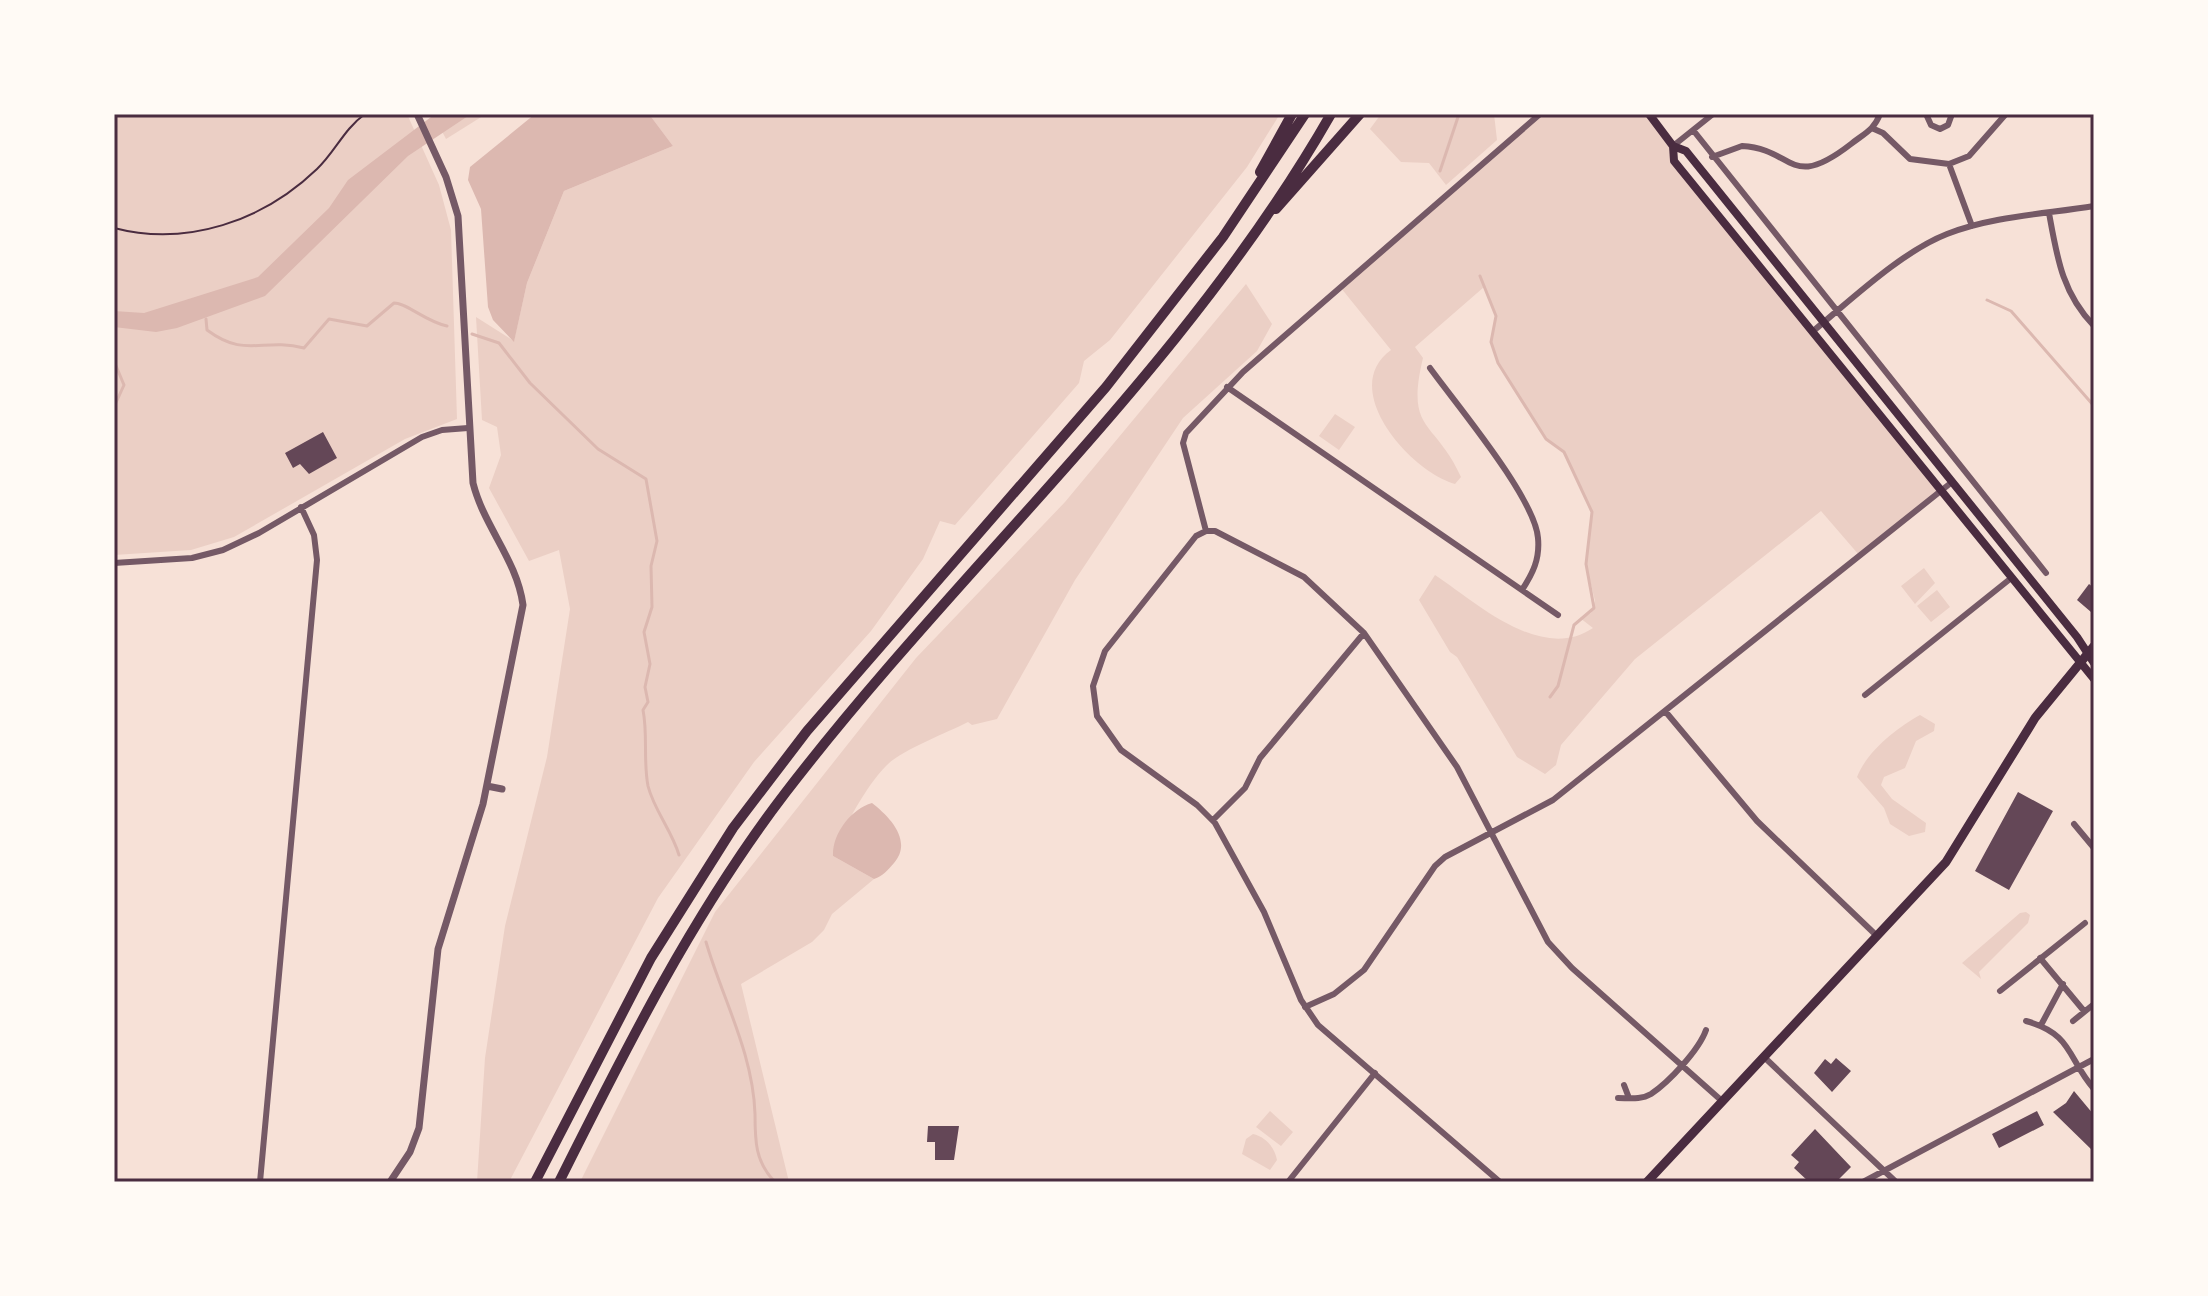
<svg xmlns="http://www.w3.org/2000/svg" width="2208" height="1296" font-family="Manrope,sans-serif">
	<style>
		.green { fill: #ebcfc5 }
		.water { fill: #dcb8b0 }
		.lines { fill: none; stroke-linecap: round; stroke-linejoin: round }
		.stream { stroke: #dcb8b0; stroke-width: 3 }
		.building { fill: #644757 }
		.path { stroke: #4a2c40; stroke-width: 2 }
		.minor { stroke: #755966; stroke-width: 6 }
		.tertiary { stroke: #755966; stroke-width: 7 }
		.secondary { stroke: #4a2c40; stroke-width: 8 }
		.primary { stroke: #4a2c40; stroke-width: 9 }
		.motorway { stroke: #4a2c40; stroke-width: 10 }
		.neatline { fill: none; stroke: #4a2c40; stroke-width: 3 }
	</style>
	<rect width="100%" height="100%" fill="#f7e1d7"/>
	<path class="green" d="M114 114H407L439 185 451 230 457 419 405 439 234 537 191 550 114 555Z
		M433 114H486L446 139Z
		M649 114H1280L1247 167 1110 340 1084 361 1079 383 955 525 940 521 923 559 871 631 754 762 658 898 509 1182H477L485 1058 505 926 547 757 570 609 559 550 529 561 489 488 501 455 497 427 482 420 476 317 514 341 527 283 564 191 673 146Z
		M1381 114H1494L1497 140 1446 185 1429 163 1401 162 1370 129Z
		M1540 114H1649L1673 146 1674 161 1938 492 1859 555 1821 511 1635 659 1561 745 1556 765 1545 774 1517 757 1457 657 1450 652 1419 600 1435 575C1477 603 1541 663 1593 628L1580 618 1591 613 1595 601 1586 564 1592 512 1564 452 1546 439 1498 363 1491 342 1496 316 1484 287 1415 347 1423 358C1405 433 1435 419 1461 477L1455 484C1411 472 1337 389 1391 350L1341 288Z
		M1246 284 1272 324 1257 351 1183 418 1075 580 997 719 972 725 968 722C947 733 901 750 886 766 866 786 842 830 833 856L874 879 832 914 824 930 812 942 741 984 789 1182H580L715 912 916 658 1065 502Z
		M1335 414 1355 427 1339 450 1319 436Z
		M1924 568 1935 583 1915 604 1901 586Z
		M1937 590 1950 607 1931 622 1917 606Z
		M1920 715 1935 724 1934 731 1916 741 1905 768 1884 777 1881 785 1892 799 1926 823 1925 832 1909 836 1890 824 1884 808 1857 777C1867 751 1897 728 1920 715Z
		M2026 912 2030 915 2028 923 1979 972 1981 979 1962 963 2020 913Z
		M1270 1111 1293 1132 1281 1146 1256 1127Z
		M1253 1134C1266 1137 1275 1148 1277 1160L1270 1170 1242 1154 1246 1139Z"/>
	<path class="water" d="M435 114H471L408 156 265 296 177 328 156 332 114 327V311L144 313 258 277 329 208 348 180Z
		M535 114H649L673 146 564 191 527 283 514 342 493 320 488 307 481 209 468 180 470 167Z
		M872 803C890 817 913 841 894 863 888 870 883 876 874 879L833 856C832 834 851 809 872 803Z"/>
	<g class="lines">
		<path class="stream" d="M1440 171 1459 114
			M1480 276 1496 316 1491 342 1498 363 1546 439 1564 452 1592 512 1586 564 1594 608 1574 625 1558 686 1550 697
			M1987 300 2011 311 2094 406
			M206 319 207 330C246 359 262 337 304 348L329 319 367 326 394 303C407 303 426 322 447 326
			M472 334 499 343 530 383 598 449 646 479 657 541 651 566 652 607 644 632 650 664 645 687 648 702 643 710C648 735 643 760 648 786 654 810 672 831 679 855
			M114 361 124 385 114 407
			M706 942C723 1000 753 1053 755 1114 755 1140 755 1162 775 1182"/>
	</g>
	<path class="building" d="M323 432 337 458 309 474 300 464 293 468 285 453Z
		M2089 584 2094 588 2091 612 2077 600Z
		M2018 792 2053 811 2009 890 1975 871Z
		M1836 1058 1851 1071 1832 1092 1814 1073 1825 1059 1831 1064Z
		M2074 1091 2094 1115V1152L2053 1112 2066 1103Z
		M2037 1111 2044 1125 1999 1148 1992 1134Z
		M928 1126H959L954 1160H935V1142H927Z
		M1815 1129 1851 1167 1836 1182H1809L1794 1168 1799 1162 1791 1155Z"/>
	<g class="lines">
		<path class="path" d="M114 228C187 247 263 221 317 169 335 152 344 129 365 114"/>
		<path class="minor" d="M1926 114 1931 125 1940 129 1948 125 1952 114
			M2004 114H2020
			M1874 129 1883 133 1910 159 1949 164 1969 156 2005 115
			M1693 130 2046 573
			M1673 146 1713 114
			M1712 157 1742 146C1795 149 1789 192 1851 144 1865 133 1874 130 1880 114
			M1949 164 1972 226
			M2049 213C2057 257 2062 293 2094 326
			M1812 332C1851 300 1901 252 1947 234 1993 216 2046 214 2094 206
			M1430 368C1456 404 1535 498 1538 538 1540 559 1533 573 1522 590
			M1227 387 1558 615
			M1206 531 1196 536 1105 651 1093 686 1097 716 1121 750 1197 805 1215 823 1264 912 1301 1000 1318 1025 1500 1182
			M1206 531H1215L1304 577 1364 633 1457 767 1548 942 1572 968 1722 1101
			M1206 531 1183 443 1186 433 1243 372 1540 114
			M114 563 192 558 223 550 259 533 422 437 442 430 468 428
			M1865 695 2010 579
			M1665 711 1757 821 1877 936
			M1213 820 1245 788 1260 758 1364 633
			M2074 824 2094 848
			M2040 958 2084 1011
			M2000 991 2085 923
			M1305 1007 1334 994 1364 970 1435 866 1445 857 1553 800 1952 482
			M2026 1021C2073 1034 2067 1058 2094 1089
			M2073 1021 2094 1004
			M2041 1025 2063 984
			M1764 1057 1896 1182
			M1624 1085 1629 1098
			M1618 1098C1629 1098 1641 1100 1651 1094 1669 1082 1699 1050 1706 1030
			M260 1182 317 560 314 535 301 507
			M1288 1182 1375 1073
			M1863 1182 2094 1059"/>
		<path class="tertiary" d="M487 786 502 789
			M390 1182 410 1152 419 1128 438 949 483 804 523 605C517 560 484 527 473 483L458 216 446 177 417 114"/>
		<path class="secondary" d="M1649 114 1673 146 1686 151 2077 637 2094 663
			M1673 146 1674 161 2094 679"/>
		<path class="primary" d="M1647 1182 1946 862 2035 718 2094 646"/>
		<path class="motorway" d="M1260 172 1292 114
			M1276 209 1360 114
			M535 1182 651 958 733 828 807 731 1106 387 1223 237 1305 114
			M559 1182C626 1048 694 912 786 792 963 562 1186 368 1331 114"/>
	</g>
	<rect width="2208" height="1296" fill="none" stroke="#fffaf5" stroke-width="232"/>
	<rect x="116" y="116" width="1976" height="1064" class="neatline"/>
</svg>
